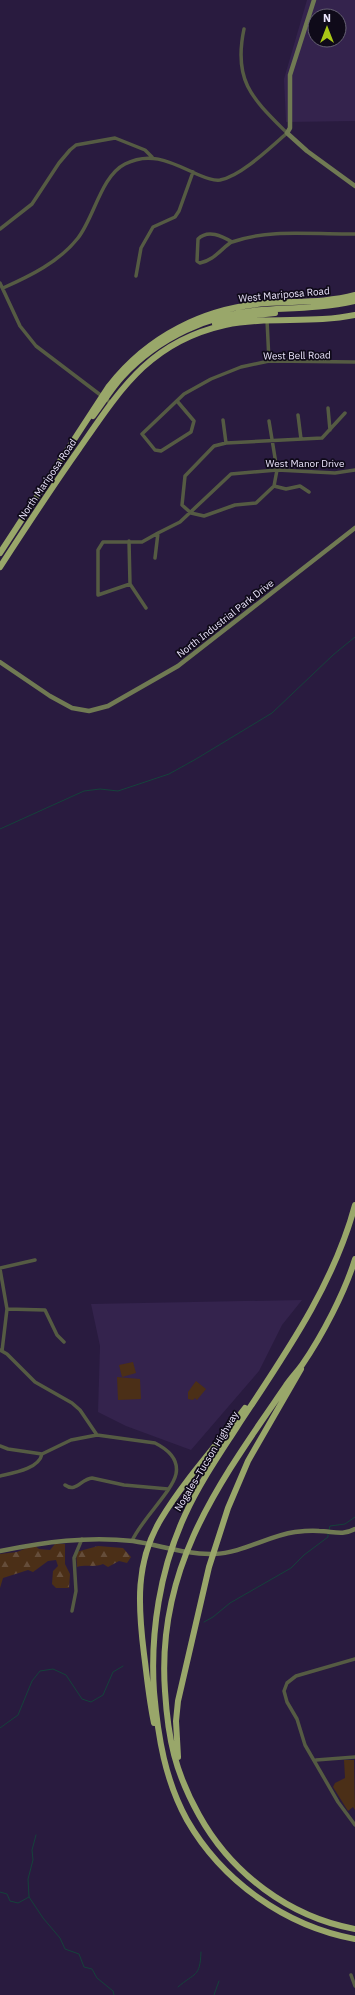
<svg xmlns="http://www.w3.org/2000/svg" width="355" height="1995" font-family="'IBM Plex Sans',sans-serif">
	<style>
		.built { fill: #34234d; fill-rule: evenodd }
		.green { fill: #4b2f17 }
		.forest { fill: url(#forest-firs) }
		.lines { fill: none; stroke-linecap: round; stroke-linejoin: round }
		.stream { stroke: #15423b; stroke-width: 1 }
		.street { stroke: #555b43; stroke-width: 3.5 }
		.secondary { stroke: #707a53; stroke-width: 4.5 }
		.highway { stroke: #99a76a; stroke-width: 6 }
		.labels { text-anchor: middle; stroke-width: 3.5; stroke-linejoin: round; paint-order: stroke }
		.street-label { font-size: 10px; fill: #ece5fd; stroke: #0f0a19 }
	</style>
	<defs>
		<pattern id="forest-firs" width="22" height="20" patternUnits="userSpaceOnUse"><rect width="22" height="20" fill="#4b2f17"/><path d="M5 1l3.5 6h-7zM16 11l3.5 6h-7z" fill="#654d3a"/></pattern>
	</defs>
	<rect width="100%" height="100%" fill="#291b3f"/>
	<path class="built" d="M307 0H355V121L286 122 284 79ZM315 16H339V40H315Z
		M302 1300 282 1325 259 1371 191 1450 126 1426 98 1412 100 1346 91 1304Z"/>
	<path class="green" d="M133 1362 136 1373 122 1377 119 1365Z
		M117 1377 140 1379 141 1399 118 1400Z
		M196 1381 206 1389 197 1400 195 1398 193 1400 188 1399V1392Z
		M344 1760H354L355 1810 353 1807 348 1811 333 1787 335 1783 345 1778Z"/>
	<path class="forest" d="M55 1544H65V1564L70 1574 69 1588H56L52 1584 53 1571 58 1566 56 1560 48 1561 33 1572 28 1570 3 1578 0 1588V1554L17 1552 34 1545 39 1549 50 1550Z
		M98 1546 123 1548 131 1557 127 1563 119 1561 108 1567 103 1564C94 1568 87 1564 77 1567L76 1552Z"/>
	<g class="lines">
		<path class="stream" d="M0 829 84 791 100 789 118 791 169 774 196 759 272 713 333 655 355 637
			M329 1530 330 1526 345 1524 355 1517
			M204 1622 213 1617 230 1603 291 1568 304 1555 328 1537V1533
			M0 1728 18 1715 32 1681 40 1671 53 1669 66 1675 82 1699 91 1702 103 1695 113 1672 123 1666
			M36 1835 32 1850 33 1860 28 1879 29 1897 43 1918 60 1938 65 1949 79 1954 84 1967 92 1969 97 1978 113 1991 114 1995
			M0 1892 7 1894 10 1901 18 1903 29 1897
			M178 1987C195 1972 200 1978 201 1952
			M214 1995 219 1981"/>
		<path class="street" d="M0 229 32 204 59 163 70 150 76 145 115 138 145 150 152 157
			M232 242C222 236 208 229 198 239L197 261 200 263C214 260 219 251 230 243L232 242C272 228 314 235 355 234
			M136 276 141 248 153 227 175 217 179 211 193 172
			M0 283 20 326 36 346 111 403
			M3 288C30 276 59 262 78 238 94 218 101 176 125 164 152 150 174 164 199 175 206 178 213 181 220 180 241 176 271 147 287 133 252 98 233 81 244 29
			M267 320 269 361
			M177 401 194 421 191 432 161 451 155 450 142 434 184 394 211 379 241 367 269 361 355 362
			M328 408 330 430
			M298 415 301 439
			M223 420 226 443
			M269 421 277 470 274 486 256 503 235 505 204 516 191 513 182 505 185 476 214 446 226 443 322 438 345 413
			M274 486 286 489 300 486 309 492
			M129 541 130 584
			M155 558 158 533 180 522 231 474 277 470 335 473 355 470
			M146 608 130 584 98 595V550L103 542H142L158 533
			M0 1268 35 1260
			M0 1269 7 1309 2 1351
			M7 1309 45 1310 57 1335 64 1342
			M0 1350 7 1354 35 1382 72 1403 80 1410 97 1435 155 1443C167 1449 179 1459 176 1474 172 1492 141 1520 132 1541
			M0 1446 8 1449 42 1454 71 1440 97 1435
			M0 1476C13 1473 39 1469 42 1454
			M65 1485C76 1493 81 1479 92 1478L124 1485 168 1489
			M72 1611 76 1591 74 1558 82 1539
			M355 1659 296 1676 287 1683 284 1691 287 1702 297 1719 305 1745 338 1802 355 1825
			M316 1760 355 1757
			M351 1975 355 1986"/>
		<path class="secondary" d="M314 0 290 75V128L287 133 307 151 355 186
			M0 662 50 696 72 708 89 711 108 706 178 666 355 528
			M0 1551C45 1542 87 1536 133 1541 160 1545 186 1555 214 1554 243 1553 267 1536 295 1532 303 1531 311 1530 319 1531 332 1531 343 1536 355 1529"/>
		<path class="highway" d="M215 324 247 316 275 313
			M93 416C103 403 111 389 122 377 158 338 209 314 262 310 293 308 324 308 355 301
			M0 553 109 386C148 336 204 308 267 303 296 301 326 303 355 295
			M0 567C26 527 52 487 79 449 120 390 149 342 225 325 268 316 312 324 355 315
			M355 1205C333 1287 283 1357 237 1427 219 1455 199 1484 185 1515 160 1569 150 1633 154 1692 158 1737 165 1780 187 1820 222 1881 285 1926 355 1939
			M355 1259C345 1292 322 1336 302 1365 297 1372 290 1379 285 1387 219 1483 156 1567 165 1691 168 1739 175 1772 199 1815 231 1873 289 1917 355 1929
			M154 1723C149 1700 147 1677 144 1654 138 1606 135 1562 161 1519 185 1479 218 1444 245 1408
			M178 1757 176 1721 178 1701 209 1567 228 1508 248 1461 301 1369"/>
	</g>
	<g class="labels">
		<g class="street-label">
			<text transform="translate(284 294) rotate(-5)" y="4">West Mariposa Road</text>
			<text transform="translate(297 355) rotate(-1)" y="4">West Bell Road</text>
			<text x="305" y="467">West Manor Drive</text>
			<text transform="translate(47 479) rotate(-56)" y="4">North Mariposa Road</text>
			<text transform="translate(225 618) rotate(-38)" y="4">North Industrial Park Drive</text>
			<text transform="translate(206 1461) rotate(-59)" y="4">Nogales–Tucson Highway</text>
		</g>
	</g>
	<g transform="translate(327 28)"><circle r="19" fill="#0f0a19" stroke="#676274"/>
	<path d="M0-3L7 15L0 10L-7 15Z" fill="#aac717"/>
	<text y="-6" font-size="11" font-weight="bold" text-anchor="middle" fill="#ece5fd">N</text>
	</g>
</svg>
